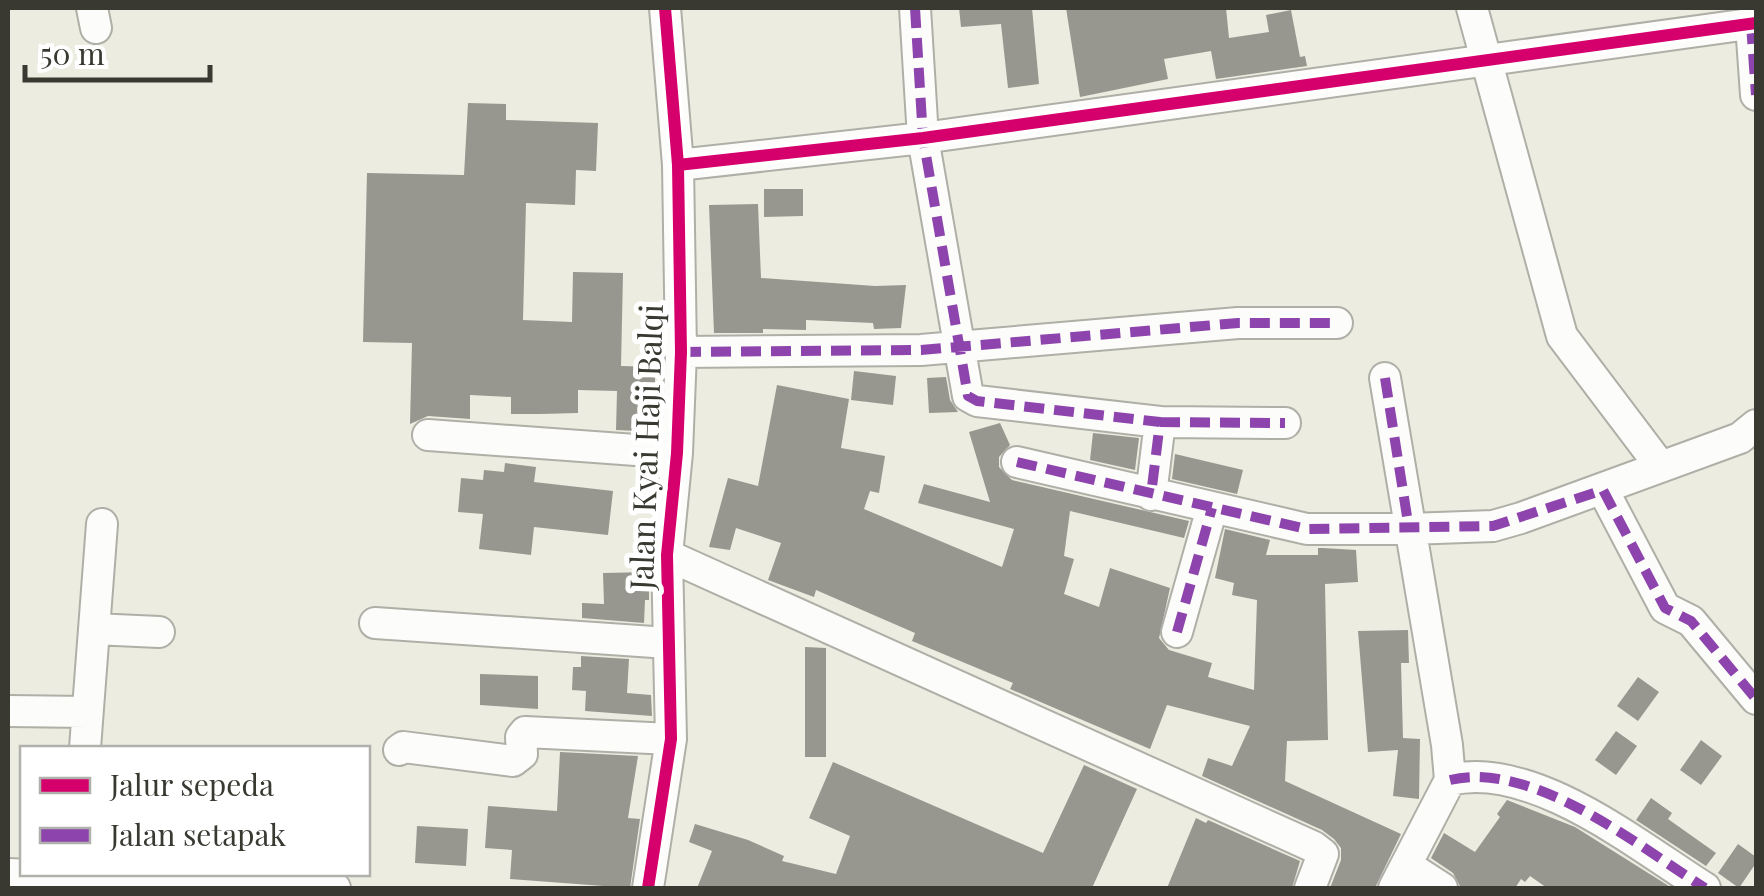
<svg xmlns="http://www.w3.org/2000/svg" width="1764" height="896" font-family="'Playfair Display',serif">
	<style>
		.building { fill: #97978f }
		.lines { fill: none; stroke-linecap: round; stroke-linejoin: round }
		.minor-casing { stroke: #afafa7; stroke-width: 34 }
		.minor { stroke: #fcfcfa; stroke-width: 30 }
		.quiet { stroke: #8e44ad; stroke-width: 10; stroke-dasharray: 20 10; stroke-linecap: butt }
		.cycleway-casing { stroke: #fff; stroke-width: 19 }
		.cycleway { stroke: #d6006c; stroke-width: 12 }
		.labels { text-anchor: middle; stroke-width: 10; stroke-linejoin: round; paint-order: stroke }
		.street-label { font-size: 32px; fill: #393932; stroke: #fff }
	</style>
	<rect width="100%" height="100%" fill="#ecece1"/>
	<path class="building" d="M959 8H1032L1039 84 1008 88 1001 24 961 27Z
		M1066 8H1226L1229 38 1269 32 1266 15 1291 10 1300 57 1305 56 1307 66 1216 79 1211 51 1164 59 1168 79 1080 97Z
		M468 103 506 104V120L598 123 596 171 576 170 575 205 526 203 523 320 572 322 573 272 623 273 621 366 655 367V392H638L637 431 616 430 617 391 578 390V413L540 414H511V397L470 395V419L428 416 410 424 412 343 363 342 367 173 464 175Z
		M764 189H803V216L764 217Z
		M758 204 761 278 875 286 906 285 901 328 874 329 873 323 806 320V330L763 329V333H714L709 205Z
		M854 371 896 376 893 405 851 400Z
		M946 377 950 400 958 412 929 413 927 378Z
		M777 385 849 399 841 448 885 456 879 493 870 491 864 509 1002 567 1014 529 918 503 924 484 990 502 969 432 1000 423 1010 445 999 457V467L1012 480 1189 521 1184 538 1070 511 1064 556 1074 559 1064 594 1099 607 1110 568 1170 588 1159 638 1169 650 1212 663 1208 677 1254 690 1257 600 1232 595 1234 583 1215 578 1225 529 1270 540 1266 555H1318V548H1323L1356 550 1358 582 1325 584 1328 740 1287 741 1285 781 1401 834 1375 888H1330L1341 860V848L1334 839 1322 830 1202 776 1208 758 1232 766 1250 726 1167 705 1150 749 1010 689 1013 683 912 641 915 633 816 590 814 597 768 580 781 543 736 528 730 550 709 547 728 478 758 486Z
		M1093 433 1139 438 1135 470 1090 460Z
		M1175 454 1243 470 1237 494 1172 479Z
		M505 463 536 467 534 482 613 491 608 535 534 527 531 555 479 549 483 514 458 512 461 478 483 480 484 470 504 472Z
		M649 572V600H645L644 623 582 618V603L604 604 603 573Z
		M1408 630 1409 663H1401L1403 738 1420 739 1419 799 1393 796 1398 750 1368 752 1358 631Z
		M805 647 826 648V757H805Z
		M581 656 629 659 627 693 651 695 652 716 585 711 586 691 572 690 573 667H581Z
		M480 674 538 676V709L480 705Z
		M1638 677 1659 692 1638 721 1617 706Z
		M1616 731 1637 746 1616 775 1595 760Z
		M1701 740 1722 756 1701 785 1680 770Z
		M560 752 638 756 628 818 640 819 630 888 510 879 512 850 485 848 488 806 557 811Z
		M833 762 1043 853 1084 765 1137 789 1092 888H697L712 851 689 842 695 824 748 840 784 856 782 861 836 874 850 836 809 818Z
		M1651 798 1672 813 1668 819 1716 853 1706 866 1636 820Z
		M1507 800 1575 827 1672 888H1547L1530 876 1525 882 1521 879 1515 888H1461L1453 873 1431 858 1444 833 1475 852 1500 817 1497 814Z
		M1196 818 1206 823 1208 820 1300 861 1292 888H1167Z
		M417 826 468 829 466 866 415 863Z
		M1738 844 1756 857V863L1739 888 1718 873Z"/>
	<g class="lines">
		<g class="minor-casing">
			<path id="minor" d="M92 8 96 28
				M915 8 923 138 968 396 977 401 1160 422 1151 495
				M1472 8 1562 336 1661 467
				M1751 24 1756 95
				M678 165 923 138 1756 23
				M681 352 921 350 1238 323H1337
				M1385 378 1447 745 1450 780 1394 888
				M1160 422 1285 423
				M428 435 677 453
				M1017 462 1307 529H1409L1493 526 1521 518 1740 438 1756 425
				M1603 490 1665 608 1691 621 1756 699
				M667 555 1314 847 1323 854 1310 888
				M375 623 668 643
				M94 629 159 632
				M1177 632 1212 508
				M8 711 87 712
				M85 748 102 524
				M399 750 403 747 513 761 522 754 521 737 525 732 671 739
				M1450 780C1533 760 1638 846 1705 888
				M1408 866 1442 888
				M8 874 335 888
				M648 888 671 739 667 555 677 453 681 352 678 165 665 8"/>
		</g>
		<use href="#minor" class="minor"/>
		<path class="quiet" d="M915 8 923 138 968 396 977 401 1160 422 1151 495
			M1751 24 1756 95
			M681 352 921 350 1238 323H1337
			M1385 378 1409 529
			M1160 422 1285 423
			M1017 462 1307 529 1493 526 1603 490 1665 608 1691 621 1756 699
			M1177 632 1212 508
			M1450 780C1533 760 1638 846 1705 888"/>
		<g class="cycleway-casing">
			<path id="cycleway" d="M678 165 923 138 1756 23
				M648 888 671 739 667 555 677 453 681 352 678 165 665 8"/>
		</g>
		<use href="#cycleway" class="cycleway"/>
	</g>
	<g class="labels">
		<g class="street-label">
			<text transform="translate(647 447) rotate(-88)" y="11">Jalan Kyai Haji Balqi</text>
		</g>
	</g>
	<rect width="1764" height="896" fill="none" stroke="#393932" stroke-width="20"/>
	<rect x="20" y="746" width="350" height="130" fill="#ffffff" stroke="#b0b0ad" stroke-width="2.5"/>
	<rect x="40" y="778" width="50" height="15" fill="#d6006c" stroke="#b0b0ad" stroke-width="2.5"/>
	<text x="110" y="796" font-size="30" fill="#393932">Jalur sepeda</text>
	<rect x="40" y="828" width="50" height="15" fill="#8e44ad" stroke="#b0b0ad" stroke-width="2.5"/>
	<text x="110" y="846" font-size="30" fill="#393932">Jalan setapak</text>
	<path d="M25 65v15h185v-15" fill="none" stroke="#393932" stroke-width="5"/>
	<text x="40" y="65" font-size="30" fill="#393932" stroke="#ffffff" stroke-width="8" paint-order="stroke">50 m</text>
</svg>
